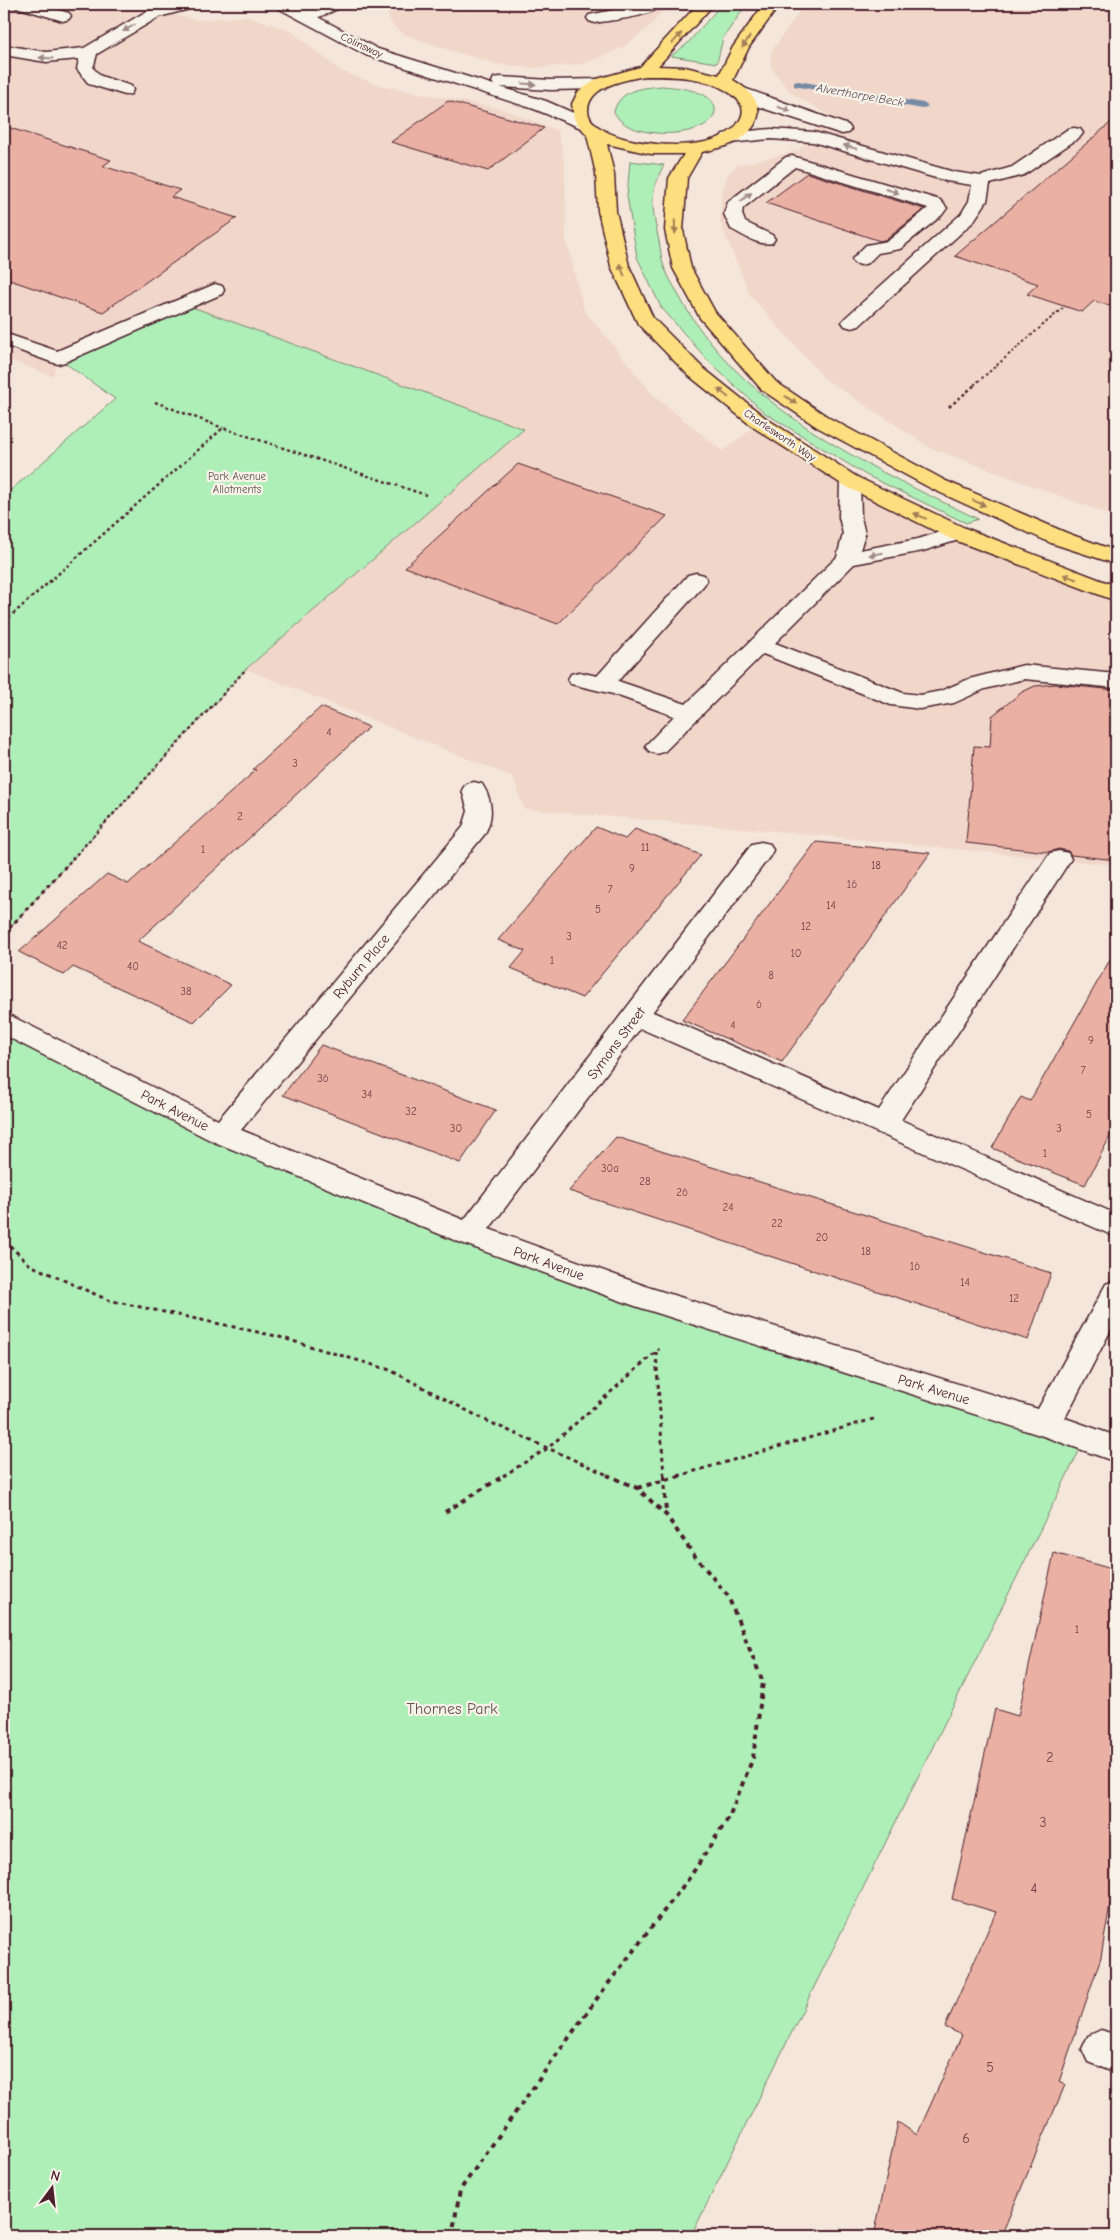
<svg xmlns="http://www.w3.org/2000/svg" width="1120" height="2240" font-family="'Comic Neue',sans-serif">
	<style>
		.built { fill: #f1d6ca }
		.green { fill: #aeefb8; stroke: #7c8772 }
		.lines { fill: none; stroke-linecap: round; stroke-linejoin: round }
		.stream { fill: #758ba4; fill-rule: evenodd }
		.building { fill: #e9b0a3; stroke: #4a1f2b }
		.service-casing { stroke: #4a1f2b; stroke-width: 3 }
		.minor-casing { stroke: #4a1f2b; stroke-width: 3 }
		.primary-casing { stroke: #4a1f2b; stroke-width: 3 }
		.path-far3 { stroke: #4a1f2b; stroke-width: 2; stroke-dasharray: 2.5 2.5; stroke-linecap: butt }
		.path-far2 { stroke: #4a1f2b; stroke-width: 2.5; stroke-dasharray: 3 3; stroke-linecap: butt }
		.path-far1 { stroke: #4a1f2b; stroke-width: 3; stroke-dasharray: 4 4; stroke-linecap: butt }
		.path { stroke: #4a1f2b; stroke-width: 4; stroke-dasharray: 5 5; stroke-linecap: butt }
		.service { fill: #f7f3e8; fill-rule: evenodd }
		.minor { fill: #f7f3e8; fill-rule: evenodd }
		.primary { fill: #fedf80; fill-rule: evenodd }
		.oneway { fill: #a0898a }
		.oneway2 { fill: #a47f56 }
		.labels { text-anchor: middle; stroke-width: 4.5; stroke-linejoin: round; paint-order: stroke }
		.far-street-label { font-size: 11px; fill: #4a1f2b; stroke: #f7f3e8 }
		.far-park-label { font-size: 11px; fill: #63534e; stroke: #f7f3e8 }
		.number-label { font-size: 11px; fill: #724349 }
		.far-water-label { font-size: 12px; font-style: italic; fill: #5c4c5d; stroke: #f7f3e8 }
		.street-label { font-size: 14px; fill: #4a1f2b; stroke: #f7f3e8 }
		.near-number-label { font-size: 14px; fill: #724349 }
		.near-park-label { font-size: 16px; fill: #63534e; stroke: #f7f3e8 }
	</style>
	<rect width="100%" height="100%" fill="#f4e6da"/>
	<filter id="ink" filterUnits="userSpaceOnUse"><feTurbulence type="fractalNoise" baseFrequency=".02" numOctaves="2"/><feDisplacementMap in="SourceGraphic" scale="10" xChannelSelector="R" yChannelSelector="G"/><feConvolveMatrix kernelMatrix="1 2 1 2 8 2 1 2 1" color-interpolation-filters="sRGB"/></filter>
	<g filter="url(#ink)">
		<path class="built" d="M4 4H163L143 9 198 20 247 16 291 31 341 71 382 86 502 109 558 131 565 164 566 239 584 310 654 396 722 451 760 423 892 512 1116 594V865L775 831 524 809 513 777 246 669 523 429 58 358 53 376 4 358Z
			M370 4H669L649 27 623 47 599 58 581 64 534 68 498 64 449 50 404 34 393 26 388 16V11Z
			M805 4H1116V517L929 447 824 378 750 295 720 222 722 192 728 174 737 165 798 151 829 115 790 92 771 67V52Z"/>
		<path class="green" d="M722 4H747L723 38 717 63 671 56 687 44Z
			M661 86C676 87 712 90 715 108 716 115 711 121 706 124 687 137 639 137 621 121 618 119 616 115 614 112 619 90 641 88 661 86Z
			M630 161 664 165C647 196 653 210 659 242 661 250 661 259 664 267 668 277 674 286 678 294 737 406 869 467 978 519L966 523 866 475 765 413 711 364 661 307 637 257 627 196Z
			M184 304 524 429 246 669 4 934V496L115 399 58 358Z
			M4 1024 222 1134 469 1234 1085 1439 691 2236H4Z"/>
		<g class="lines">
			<path class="stream" d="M798 81 923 103 928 106 923 109 794 86V82Z"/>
		</g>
		<path class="building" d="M448 101 544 128 488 171 391 142Z
			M1116 118V308L1094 301 1082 312 1027 294 1038 284 955 256Z
			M4 126 111 160 103 166 180 190 171 197 237 218 103 312 4 278Z
			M807 173 924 209 887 239 880 241 766 203Z
			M518 464 667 516 558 624 405 567Z
			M1055 684 1116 690V860L1071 855 1068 851 1059 849 1048 852 966 843 974 746 990 747 992 716 1022 692 1035 686Z
			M321 707 369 727 138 941 231 985 194 1022 73 967 64 975 19 952 107 874 128 884 256 770 253 769Z
			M596 827 625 839 635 829 701 855 582 998 511 968 525 951 498 940Z
			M816 842 930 853 782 1062 682 1020Z
			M1116 949V1125L1085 1185 992 1148 1021 1097 1030 1101Z
			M321 1045 359 1059 496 1110 460 1163 283 1095Z
			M616 1137 1051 1273 1028 1340 569 1191Z
			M1054 1553 1116 1570V1870L1101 1957 1059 2082 1065 2085 1001 2236H874L898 2122 917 2135 962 2035 945 2027 996 1912 952 1899 995 1709 1018 1716Z"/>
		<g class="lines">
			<g class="service-casing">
				<path id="service" d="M14 4H38L69 13 71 16 69 19 63 21 16 7Z
					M174 4H199L197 7 159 17 97 54 93 68 101 76 131 86 133 90 131 94 125 95 89 84 77 69 79 59 46 62 4 55V45L46 52 84 48 147 11Z
					M322 4H344L342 7C329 12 312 23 299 19L297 16 299 13Z
					M460 4H477L475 7H462Z
					M643 4H663C654 17 611 20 595 23L589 21 587 18 589 15Z
					M738 86 848 125 851 129 848 133 842 134 762 108 732 95 730 91 732 87Z
					M1074 128 1080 129 1083 133 1080 137 1024 175 990 184 987 201 973 222 859 326 852 328 845 326 842 322 845 318 961 214 969 201 972 185 946 181 813 142 771 139 729 143 723 142 720 138 723 134 729 133 771 129 814 132 954 172 981 176 1012 167 1068 129Z
					M792 156 940 200 947 208 942 215 900 249 878 253 868 263 861 265 854 263 852 259 866 245 888 241 928 208 795 167 743 208 742 214 745 222 772 235 775 239 772 243C758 246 743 235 731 229L724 214 728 202 786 157Z
					M215 284 222 286 224 290 222 294 65 362 58 364 51 362 4 345V333L57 351Z
					M850 475 857 477 860 481 861 517 865 534 860 550 918 539 957 527 965 528 968 533 965 538 923 551 854 564 775 643 903 693 920 695 941 691 969 679 1024 665 1116 674V688L1024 679 985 689 954 703 920 709 891 705 763 654 665 751 657 754 649 751 645 746 674 716 613 694 571 684 568 679 571 674 579 672 597 676 688 575 696 573 704 575 707 580 704 585 618 681 686 704 837 557 843 534 839 517 840 481 843 477Z
					M1059 851 1068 853 1071 859 901 1120 1116 1214V1237L628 1023 624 1016 628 1009 637 1006 646 1009 879 1110 1050 853Z"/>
			</g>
			<g class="minor-casing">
				<path id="minor" d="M274 4H293L378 49 494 85 492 82 494 78 500 77 550 80 599 79 605 80 607 84 605 88 599 89 550 90 500 87 546 101 592 121 595 125 592 129 586 130 534 109 366 55 276 7Z
					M474 782 482 784C493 801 494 818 484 835L241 1130 464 1220 752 844 761 842 770 844 773 850 770 856 489 1229 651 1288 1038 1409 1106 1284 1116 1280V1320L1065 1418 1116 1436V1462L1043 1436 635 1306 459 1242 212 1141 4 1035V1014L13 1017 218 1120 463 827 468 811 462 790 466 784Z
					M1101 2030 1116 2035V2073L1088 2062 1082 2049 1088 2036Z"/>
			</g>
			<g class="primary-casing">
				<path id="primary" d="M698 4H714L658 66 685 67 719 75 733 47 764 4H780L749 47 733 80C759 95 770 116 742 138 731 146 716 149 702 152L687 178 683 230 691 268 715 312 776 382 831 419 946 481 1067 533 1116 551V564L1051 543 932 489 817 427 762 390 700 318 673 268 665 230 669 178 684 154H651L607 144 614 174 616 211 629 266 653 318 702 367 767 419 857 477 965 528 1116 586V601L949 538 843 485 753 427 688 375 638 324 611 266 598 211 596 174 587 135 574 119 572 104 578 92 597 79 640 67ZM645 76C677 76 710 76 735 97 741 102 745 110 741 118 724 156 637 147 607 132 598 127 589 122 588 111 588 85 626 80 645 76Z"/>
			</g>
			<path class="path-far3" d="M974 385 1065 306"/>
			<path class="path-far2" d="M155 402 223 428
				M949 407 976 384
				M4 622 223 428 426 495
				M64 868 246 669"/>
			<path class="path-far1" d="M4 934 65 867
				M4 1240 30 1265 108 1300 276 1336 390 1370 485 1420 610 1476
				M656 1352 664 1476
				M503 1476 548 1448 659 1349
				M678 1476 877 1418"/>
			<path class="path" d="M664 1475 666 1515
				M637 1488 683 1475
				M445 1512 505 1475
				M452 2236 460 2190 598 1997 690 1877 729 1817 753 1758 763 1682 728 1596 694 1555 666 1515 637 1488 607 1475"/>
			<use href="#service" class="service"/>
			<use href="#minor" class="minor"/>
			<use href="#primary" class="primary"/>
		</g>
		<defs><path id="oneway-solid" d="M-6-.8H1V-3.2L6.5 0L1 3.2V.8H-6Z" transform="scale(1.25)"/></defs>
		<g class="oneway">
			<use href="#oneway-solid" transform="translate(129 28) rotate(150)"/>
			<use href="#oneway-solid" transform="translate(46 58) rotate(-177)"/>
			<use href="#oneway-solid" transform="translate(529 84) rotate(3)"/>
			<use href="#oneway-solid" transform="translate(784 109) rotate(19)"/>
			<use href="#oneway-solid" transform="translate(850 147) rotate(-164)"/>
			<use href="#oneway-solid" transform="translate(892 191) rotate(17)"/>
			<use href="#oneway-solid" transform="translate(746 197) rotate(-38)"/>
			<use href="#oneway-solid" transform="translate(876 554) rotate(170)"/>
		</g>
		<g class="oneway2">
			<use href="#oneway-solid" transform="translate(677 38) rotate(-48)"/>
			<use href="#oneway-solid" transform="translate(746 42) rotate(124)"/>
			<use href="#oneway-solid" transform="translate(675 227) rotate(88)"/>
			<use href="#oneway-solid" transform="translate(622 270) rotate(-112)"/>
			<use href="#oneway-solid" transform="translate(723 393) rotate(-141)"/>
			<use href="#oneway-solid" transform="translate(791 400) rotate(34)"/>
			<use href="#oneway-solid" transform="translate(979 503) rotate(24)"/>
			<use href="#oneway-solid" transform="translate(920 516) rotate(-155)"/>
			<use href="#oneway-solid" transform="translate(1070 577) rotate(-160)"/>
		</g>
	</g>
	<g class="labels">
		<g class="far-street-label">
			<text transform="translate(362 45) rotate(25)" y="4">Colinsway</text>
			<text transform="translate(780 435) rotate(34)" y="4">Charlesworth Way</text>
		</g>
		<g class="far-park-label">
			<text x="237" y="480">Park Avenue<tspan x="237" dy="13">Allotments</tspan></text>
		</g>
		<g class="number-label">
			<text x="329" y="736">4</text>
			<text x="295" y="767">3</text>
			<text x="240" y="820">2</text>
			<text x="645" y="851">11</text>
			<text x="203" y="853">1</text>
			<text x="876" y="869">18</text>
			<text x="632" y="872">9</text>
			<text x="852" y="888">16</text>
			<text x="610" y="893">7</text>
			<text x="831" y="909">14</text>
			<text x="598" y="913">5</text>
			<text x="806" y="930">12</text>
			<text x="569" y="940">3</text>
			<text x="62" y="949">42</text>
			<text x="796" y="957">10</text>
			<text x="552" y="964">1</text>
			<text x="133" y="970">40</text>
			<text x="771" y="979">8</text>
			<text x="186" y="995">38</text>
			<text x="759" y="1008">6</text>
			<text x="733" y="1029">4</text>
			<text x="1091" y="1044">9</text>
			<text x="1083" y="1074">7</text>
			<text x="323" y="1082">36</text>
			<text x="367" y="1098">34</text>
			<text x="411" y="1115">32</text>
			<text x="1089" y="1118">5</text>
			<text x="456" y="1132">30</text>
			<text x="1059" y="1132">3</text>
			<text x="1045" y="1157">1</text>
			<text x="610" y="1172">30a</text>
			<text x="645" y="1185">28</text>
			<text x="682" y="1196">26</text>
			<text x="728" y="1211">24</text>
			<text x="777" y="1227">22</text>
			<text x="822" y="1241">20</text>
			<text x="866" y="1255">18</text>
			<text x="915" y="1270">16</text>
			<text x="965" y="1286">14</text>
			<text x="1014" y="1302">12</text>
			<text x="1077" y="1633">1</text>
		</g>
		<g class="far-water-label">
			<text transform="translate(860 95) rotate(10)" y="4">Alverthorpe Beck</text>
		</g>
		<g class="street-label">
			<text transform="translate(361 966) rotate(-50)" y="5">Ryburn Place</text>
			<text transform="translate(616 1043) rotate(-53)" y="5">Symons Street</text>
			<text transform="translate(175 1110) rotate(27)" y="5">Park Avenue</text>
			<text transform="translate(549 1263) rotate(20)" y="5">Park Avenue</text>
			<text transform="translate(934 1389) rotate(17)" y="5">Park Avenue</text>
		</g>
		<g class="near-number-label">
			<text x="1050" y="1762">2</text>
			<text x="1043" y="1827">3</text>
			<text x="1034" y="1893">4</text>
			<text x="990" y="2072">5</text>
			<text x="966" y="2143">6</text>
		</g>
		<g class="near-park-label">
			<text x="452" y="1714">Thornes Park</text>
		</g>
	</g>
	<rect width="1120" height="2240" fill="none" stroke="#f7f3e8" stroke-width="20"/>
	<rect x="10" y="10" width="1100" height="2220" fill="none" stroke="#4a1f2b" stroke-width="2" filter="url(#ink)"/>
	<g transform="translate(52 2188) rotate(15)" stroke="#f7f3e8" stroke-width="4" paint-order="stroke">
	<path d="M0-4L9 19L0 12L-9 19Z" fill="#4a1f2b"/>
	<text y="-8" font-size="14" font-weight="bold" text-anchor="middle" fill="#4a1f2b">N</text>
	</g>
</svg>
